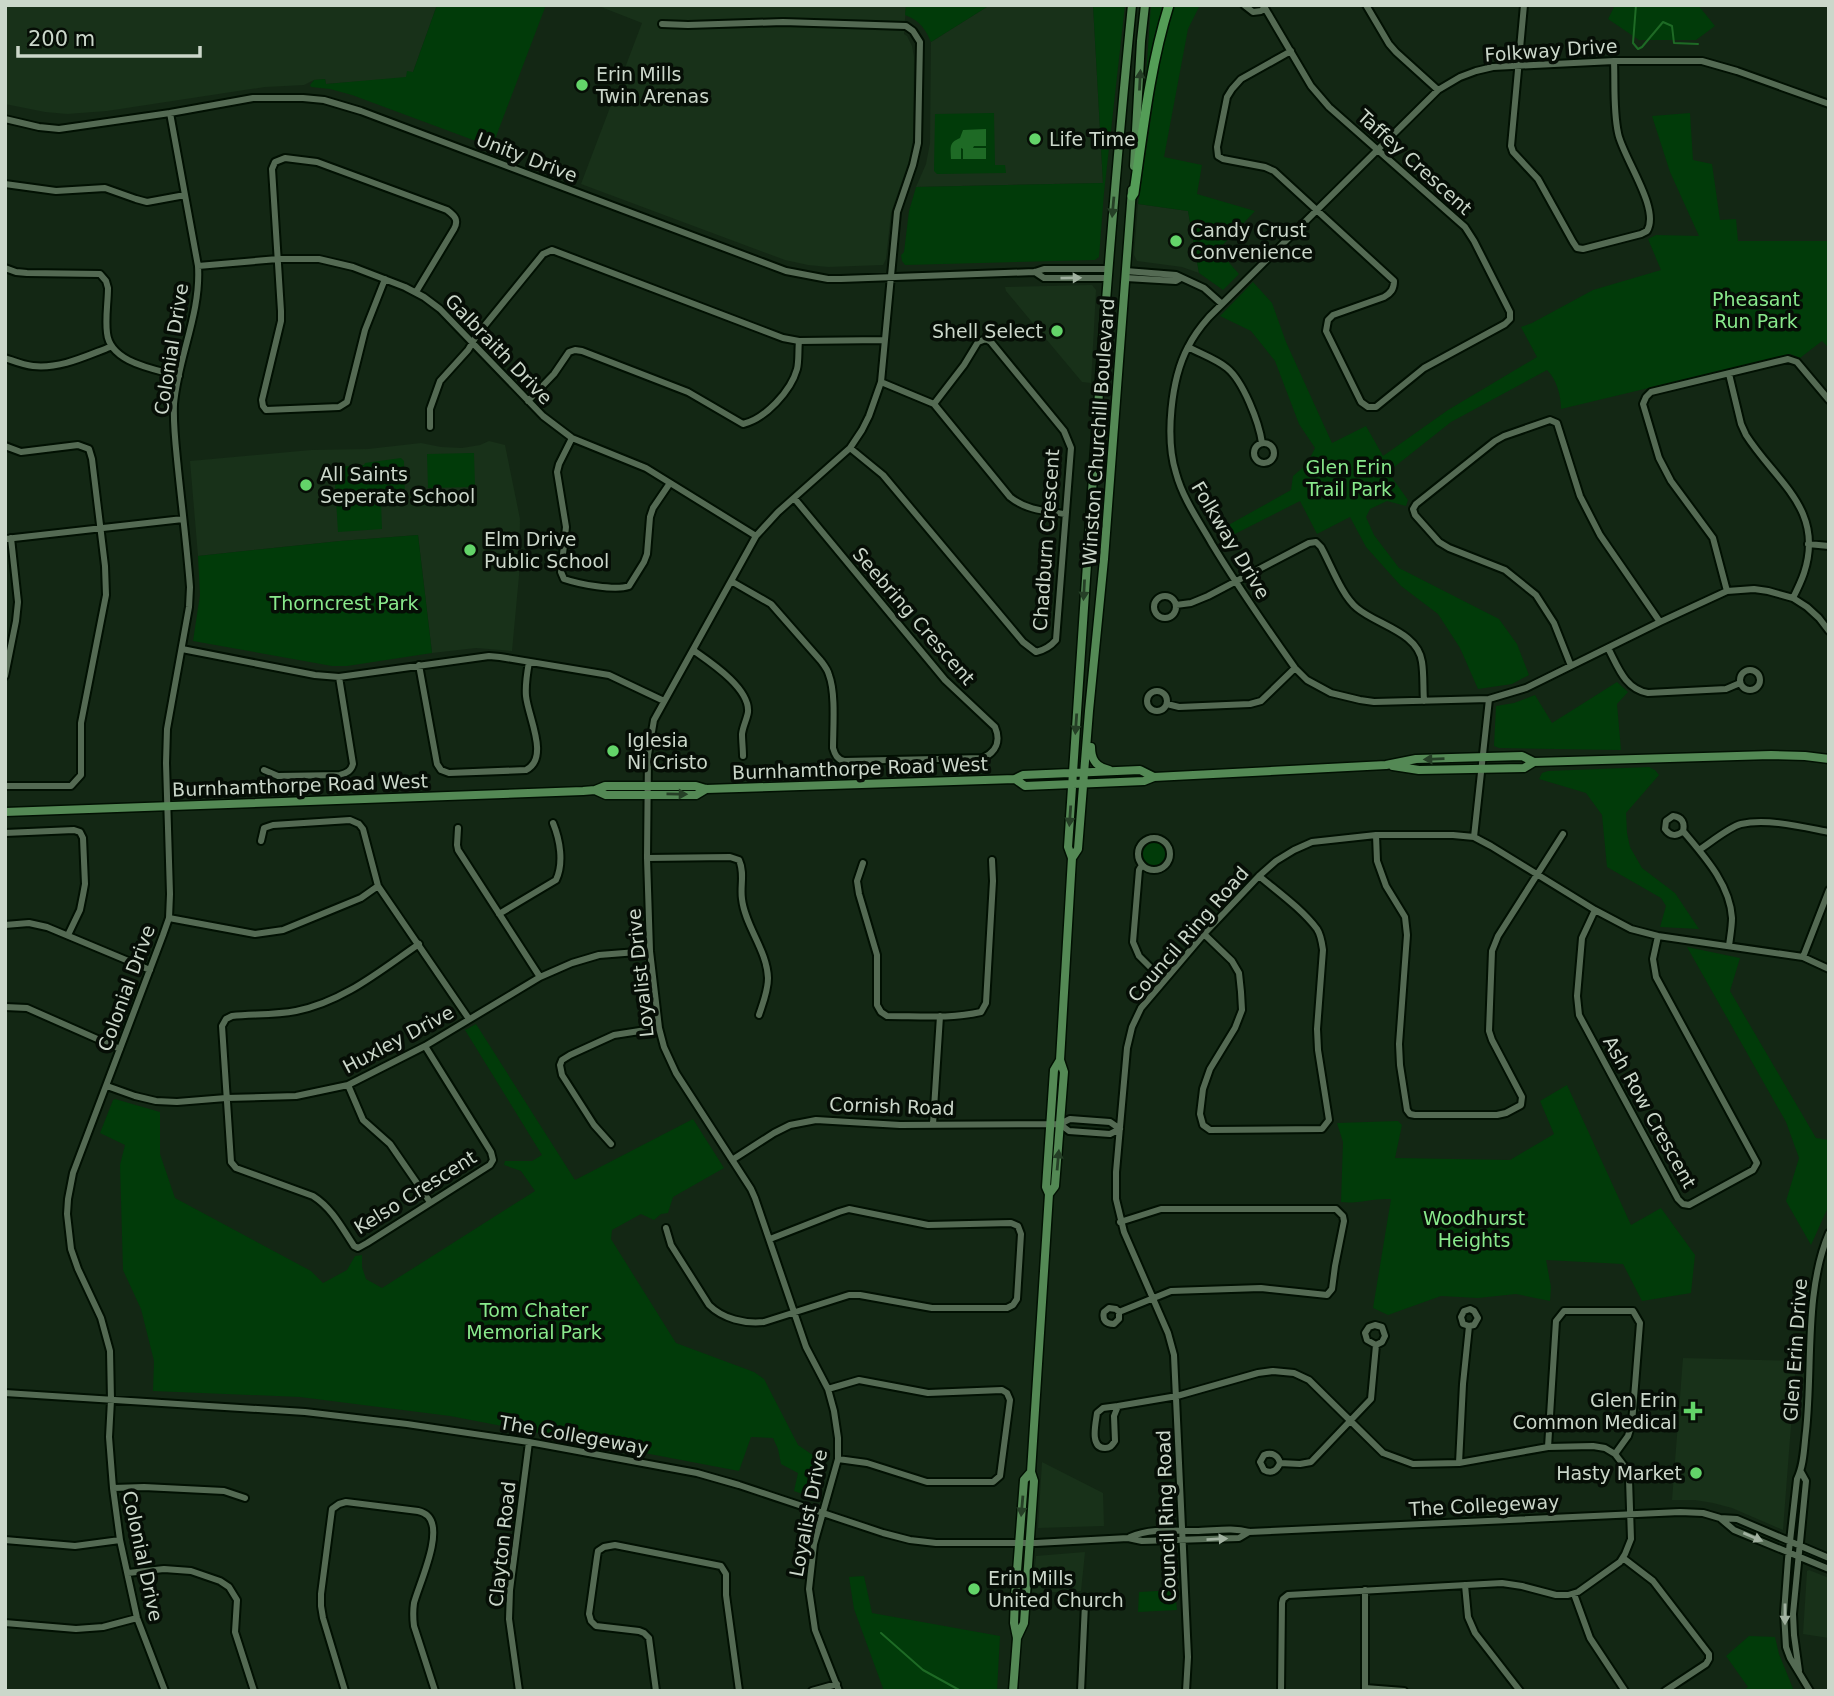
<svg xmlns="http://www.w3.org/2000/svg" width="1834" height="1696" font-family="'DejaVu Sans',sans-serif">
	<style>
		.built { fill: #183119 }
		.green { fill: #013b09 }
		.water { fill: #1e6a25 }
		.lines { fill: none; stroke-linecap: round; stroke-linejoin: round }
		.stream { stroke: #1e6a25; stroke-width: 2 }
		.minor-casing { stroke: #011002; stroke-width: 10 }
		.major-casing { stroke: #011002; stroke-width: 11 }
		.highway-casing { stroke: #011002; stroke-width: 12 }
		.minor { stroke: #546a53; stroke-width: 6 }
		.major { stroke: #548955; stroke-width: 8 }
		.highway { stroke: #549d57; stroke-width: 9 }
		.oneway { fill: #253f26 }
		.oneway2 { fill: #a1b1a0 }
		.poi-dot { fill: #63d469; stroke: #060e06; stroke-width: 2.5 }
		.labels { text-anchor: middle; stroke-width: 7; stroke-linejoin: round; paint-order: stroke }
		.street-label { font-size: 19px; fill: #cbd7ca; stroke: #060e06 }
		.poi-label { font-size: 19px; fill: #cbd7ca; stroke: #060e06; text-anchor: start }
		.park-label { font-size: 19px; fill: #89e98c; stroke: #060e06 }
	</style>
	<rect width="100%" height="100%" fill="#132714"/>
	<path class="built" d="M5 5H437L413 72 406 78 326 84 325 79 314 80 304 85 265 87 107 111 67 114 45 112 5 104Z
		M596 5H906L904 34 907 36 912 46 914 57 913 139 909 161 891 213 886 259 883 265 828 267 808 265 785 260 581 184 642 23Z
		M990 5H1093L1103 183 916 187 926 164 930 143 931 42Z
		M1138 204 1188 211 1199 273 1182 267 1137 261 1134 255Z
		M1092 285 1096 290 1091 383 1082 382 1006 291 1005 287Z
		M489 441 505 445 520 519 519 576 512 651 476 648 432 653 418 535 340 541 198 556 190 461 311 450 368 449 421 443 441 447 462 448 480 445Z
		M1683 1358 1796 1361 1783 1530 1732 1508 1713 1503 1695 1500H1672Z
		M1042 1462 1103 1493 1104 1526 1038 1528Z
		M1085 1552 1081 1591 1032 1593 1036 1556Z
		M1809 1570 1829 1578V1638L1803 1634 1807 1571Z"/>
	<path class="green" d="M437 5H546L492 147 352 95 330 89 311 87 310 85 314 80 325 79 326 84 406 77 407 71 413 72Z
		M906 5H990L931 42C925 28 920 21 905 15Z
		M1093 5H1125L1104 193 1099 257 1095 260 905 265 902 261 901 255 904 252 909 211 916 187 1103 183Z
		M1151 5H1165L1149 76H1146Z
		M1172 5H1200L1188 29 1164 157 1202 165 1197 194 1255 211 1218 250 1239 274 1223 290 1199 273 1188 211 1138 204 1157 78 1154 77Z
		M1615 5H1698L1715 26 1696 40H1639L1608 19Z
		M994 113 995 165H1005L1006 173 937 174 934 171 935 114Z
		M1690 113 1693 160 1712 164 1720 220 1736 219 1738 241H1829V348L1822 341 1800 358 1790 354 1561 409C1561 396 1557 380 1547 370L1451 422 1388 472 1408 500 1406 506 1387 501 1370 509 1366 517 1374 535 1399 568 1499 619 1517 644 1529 675 1512 684 1478 689 1460 648 1438 614 1401 586 1366 547 1350 517 1317 534 1300 501 1223 540 1216 532 1291 490 1293 476 1307 464 1315 448 1299 424 1275 361 1251 331 1220 316 1253 282 1272 303 1286 342 1332 443 1366 426 1383 456 1448 410 1537 357 1521 327 1532 323 1593 290 1661 270 1648 239 1656 235 1699 236 1670 172 1652 116Z
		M474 453 475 487 428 488 427 454Z
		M401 458 404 461 405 502 397 505 381 503 382 529 338 532 334 467 364 465 365 463Z
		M418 535 432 653 347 666H332L193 641 200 595 198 556 340 541Z
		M1617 682 1628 692 1617 704 1621 750 1499 748 1494 746 1496 706 1514 703 1535 695 1552 723Z
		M1649 767 1655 770 1659 775 1626 813 1627 833 1630 847 1642 868 1675 893 1699 929 1660 927 1666 906 1661 898 1607 867 1602 815 1586 793 1539 779 1542 773 1548 771Z
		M1142 854a12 12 0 1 1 24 0a12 12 0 1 1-24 0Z
		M1687 947 1740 958 1730 991 1816 1138 1829 1140V1205L1811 1245 1786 1201 1799 1158 1786 1122Z
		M476 1024 575 1180 693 1119 724 1168 673 1197 668 1213 661 1214 654 1220 641 1214 612 1230 611 1239 676 1343 754 1372 764 1379 798 1445 826 1464 817 1494 814 1498 794 1491 798 1473 781 1464 778 1449 773 1438 751 1437 739 1471 450 1416 300 1397 153 1391 154 1361 141 1309 123 1270 120 1165 125 1145 100 1133 113 1100 115 1099 160 1112V1154L175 1198 311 1271 323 1283 347 1270 355 1256 362 1255V1267L366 1279 382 1288 535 1191 521 1171 504 1165 505 1161H532L542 1155 465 1030Z
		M1567 1085 1631 1225 1661 1208 1695 1255 1691 1293 1642 1301 1623 1264 1546 1260 1551 1287 1550 1301 1516 1294 1478 1298 1441 1296 1388 1315 1373 1308 1391 1199C1374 1198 1357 1204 1341 1202L1343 1142 1337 1123 1398 1121 1402 1125 1395 1158 1510 1160 1554 1134 1540 1101Z
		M864 1576 872 1613 1000 1636 997 1691H884L854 1609 849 1577Z
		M1175 1590 1177 1610 1138 1612 1139 1592Z
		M1749 1636 1775 1637 1779 1654 1794 1691H1743L1748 1687 1726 1656Z"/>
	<path class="water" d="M986 129V146H974L973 148H986V159H963V149L961 148V159H951C951 148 948 143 960 138L963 130Z"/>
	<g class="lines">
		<path class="stream" d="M1636 5 1633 43 1638 49 1642 47 1663 22 1672 26 1674 43 1698 44
			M881 1633 923 1670 961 1691"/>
		<g class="minor-casing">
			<path id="minor" d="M1244 5 1253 12 1261 11 1265 7
				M1366 5 1389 44 1396 52 1438 90
				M1524 5 1511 146 1513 152 1538 179 1573 242 1577 248 1583 249 1641 234 1647 231C1661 209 1622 156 1618 133 1613 110 1615 84 1614 61
				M1265 8 1311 86 1329 107 1465 227 1474 241 1510 312V319L1505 324 1424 368 1376 407H1368L1361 402 1326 331 1328 320 1333 315 1384 297C1391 293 1394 289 1394 281L1274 171 1265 167 1223 159 1218 156 1217 147 1227 97 1232 89 1241 79 1291 51
				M662 24 688 25 783 22 906 26 913 31 920 42 918 143 913 165 897 212 881 382 869 416 862 430 850 448 778 512 756 536 654 720 648 755 647 858 650 951 659 1028 664 1047 676 1073 751 1189 755 1198 806 1347 828 1389 834 1411 838 1438V1459L814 1544 809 1589 815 1630 839 1691
				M1829 104 1737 71 1702 61H1614L1493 67 1476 71 1460 77 1438 90 1209 317C1201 326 1193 337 1188 347 1171 379 1165 438 1176 473 1183 499 1199 521 1212 544 1238 587 1266 627 1295 668L1307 680 1331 693 1360 700 1374 702 1489 699 1526 688 1660 622 1727 591 1754 589 1768 591 1793 598 1807 607 1819 618 1829 631
				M5 119 39 127 59 129 170 113 253 98H303L324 100 361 111 786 271 828 279H841L1035 272 1044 269H1108
				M5 184 56 191 105 188 136 199 147 202 185 195
				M198 266 278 259H319L353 267 405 287 424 297 440 309 543 416 572 438 646 468 756 536
				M5 268 16 272 27 273 100 274 106 281 108 288C108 302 105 318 107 333 110 363 155 369 179 376
				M1126 271 1176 275 1204 288 1222 304
				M1035 272 1044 278H1108
				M1126 278 1176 281 1181 278
				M385 279 365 330 347 402 339 407 266 410 263 406 262 400 281 321V311L272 169 275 162 285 158 317 162 447 210C455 216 459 220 454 229L416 292
				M1188 347C1201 354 1216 359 1227 368 1243 381 1259 422 1262 443
				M5 358C14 361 23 365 33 366 60 369 86 356 110 347
				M1729 374 1741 424 1746 435C1776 482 1825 509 1804 573 1801 582 1797 590 1793 598
				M881 382 934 404 1010 497C1026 510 1045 511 1065 514
				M528 401 554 374 569 352 575 350 582 351 688 392 743 424C765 419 791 391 797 369 799 361 798 350 799 341
				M430 427V409L440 381 468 350 477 335 543 254 552 250 783 338 799 341 884 340
				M572 438 559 464 557 472 566 527 561 572 564 579C579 584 615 591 629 586L644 562 647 554 650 517 653 508 670 483
				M1254 453a10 10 0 1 1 20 0a10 10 0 1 1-20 0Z
				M5 446 21 452 78 445 89 449 92 459 105 566 106 595 81 723V775L71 786H5
				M850 448 883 475 1023 642 1036 652C1045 650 1050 647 1056 640L1071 448 1064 431 991 342 986 339 978 342 964 365 934 404
				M5 539 183 519
				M1808 544 1829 546
				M731 581 771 604 821 661C824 665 828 670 829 675 836 693 833 729 833 748 835 755 837 759 844 761L983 758C996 752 1001 741 995 727L945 680 794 498
				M1727 591 1713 538 1671 481 1659 458 1643 404 1646 397 1651 392 1788 359 1797 362 1829 400
				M1154 607a11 11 0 1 1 22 0a11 11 0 1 1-22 0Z
				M1176 605 1191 603 1208 596 1309 543 1316 542 1321 547C1331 565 1342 596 1357 608 1377 625 1418 632 1422 662 1424 675 1423 688 1424 701
				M1608 648C1618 667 1625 689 1648 693L1726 689 1740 683
				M182 649 315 675 339 677 489 656 500 657 609 675 664 701
				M693 650C710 662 750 688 748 712 747 719 743 726 742 734 742 741 743 749 743 756
				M419 665 437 764 441 770 449 773 526 770C550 758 528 717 526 696 525 685 527 673 529 662
				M1571 666 1554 623 1536 595 1505 570 1449 548 1439 542 1415 515 1413 509 1416 504 1495 441 1504 436 1550 420 1557 423 1580 496 1600 535 1660 622
				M1740 680a10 10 0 1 1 20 0a10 10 0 1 1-20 0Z
				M5 676 16 621 18 602 11 538
				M1147 701a10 10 0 1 1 20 0a10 10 0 1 1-20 0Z
				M1167 704 1179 707 1250 704 1261 701 1295 668
				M264 770 278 776 340 775C347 773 351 771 353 764L339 677
				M458 828 457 845 458 850 540 977
				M1683 831C1677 837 1670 836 1665 829L1666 821 1673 816C1682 817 1685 823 1683 831 1704 856 1730 884 1732 918 1732 927 1730 937 1729 946
				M5 833 74 830 80 832 83 838 85 884 83 895 80 910 68 935
				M1376 835 1377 861 1386 886 1405 917 1407 935 1399 1044 1400 1065 1407 1110 1410 1114 1415 1115H1497L1506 1113 1521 1105 1522 1097 1492 1040 1489 1031 1492 951 1498 936 1563 834
				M1474 837 1489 699
				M1138 854a16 16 0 1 1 32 0a16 16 0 1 1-32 0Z
				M261 841 264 828 273 825 350 820 359 824 363 829 378 886 469 1019
				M1699 850C1710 843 1729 827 1741 824 1767 818 1803 827 1829 832
				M647 858 730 857 739 860C745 873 740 886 742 899 745 926 767 950 768 978 768 991 763 1003 759 1015
				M863 863 857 881 859 894 877 955V1005L881 1012 887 1016C918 1016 951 1019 981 1012L986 1003 993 881 992 860
				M1142 865 1139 870 1133 942 1139 956 1164 981
				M1595 910 1582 938 1577 996 1579 1015 1678 1199 1683 1204 1689 1205 1753 1170 1757 1163 1656 977 1653 959 1658 936
				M499 914 556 880C564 863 560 840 553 823
				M169 918 255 934 283 930 361 898 378 886
				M5 925 29 923 47 927 150 970
				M1204 934 1232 961 1239 973 1241 992 1242 1010 1235 1028 1210 1069 1203 1089 1200 1114 1203 1125 1210 1130 1322 1129 1329 1120 1318 1050 1317 1029 1323 950C1322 943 1321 935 1317 929 1302 909 1278 892 1259 876
				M419 944C381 970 343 1002 296 1011 275 1015 253 1014 232 1016L226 1019 222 1026 231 1162 236 1168 313 1196C332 1208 342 1228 354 1246L358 1248 367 1243 490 1165 493 1160 491 1152 425 1046
				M1803 957 1829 890
				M5 1007 27 1008 120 1049
				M348 1085 363 1120 390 1144 430 1202
				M107 1086 135 1096 156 1101 177 1102 226 1098 296 1096 348 1085 425 1046 540 977 572 963 599 955 650 951
				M933 1124 940 1016
				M611 1144 594 1125 562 1075 560 1065 562 1060 570 1055 614 1035 659 1028
				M732 1160 774 1133 790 1125 816 1120 900 1125 1060 1124 1070 1119 1110 1122 1120 1129 1110 1134 1069 1131 1060 1124
				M666 1228 671 1245 709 1305C723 1319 745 1324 764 1322L849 1295H860L932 1308H1007L1013 1305 1017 1299 1021 1234 1018 1226 1011 1223 928 1225 849 1209 839 1212 770 1239
				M1119 1312V1319L1114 1324C1106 1324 1102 1320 1104 1312L1109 1308 1116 1309 1119 1312 1171 1291 1261 1288 1327 1295 1332 1289 1335 1266 1344 1221 1343 1216 1336 1209H1161L1120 1222
				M828 1389 859 1380 928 1393 1002 1390 1007 1393 1010 1400 1000 1476 993 1482H927L867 1463 838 1459
				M5 1393 305 1412 407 1424 529 1442 697 1473 739 1485 883 1533 910 1540 936 1543H1036L1128 1538 1142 1541 1239 1538 1249 1532
				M1118 1406 1103 1408 1097 1413C1096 1422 1089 1448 1105 1448 1111 1448 1112 1445 1115 1441L1114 1416 1118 1406 1177 1396 1258 1373 1273 1371 1294 1373 1309 1380 1383 1453 1413 1464 1459 1463 1548 1447 1593 1446 1605 1448 1615 1454 1625 1467 1629 1479 1631 1539 1625 1554 1620 1562 1578 1592 1568 1595H1556L1522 1586 1502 1583 1288 1595 1283 1599 1282 1603 1281 1691
				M1548 1447 1556 1321 1564 1311H1633L1640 1323 1632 1423 1628 1436 1615 1454
				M1280 1463C1278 1455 1272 1452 1264 1455L1260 1462 1264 1470C1271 1474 1277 1471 1280 1463L1300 1464 1311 1462 1371 1399 1376 1345 1382 1342 1385 1336 1382 1327 1375 1325 1369 1327 1365 1333 1367 1340 1376 1345
				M1459 1463 1463 1384 1469 1326 1474 1325 1478 1318 1474 1311 1470 1309 1464 1311 1461 1317 1463 1324 1469 1326
				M113 1488 144 1487 224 1491 245 1498
				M1721 1519 1734 1530 1829 1569
				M1130 1537C1151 1528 1173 1531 1195 1531 1213 1531 1232 1527 1249 1532L1680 1512 1703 1513 1720 1518 1737 1519 1829 1558
				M5 1540 75 1546 120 1540
				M1623 1558 1653 1581 1709 1654V1659L1706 1664 1665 1691
				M128 1573 164 1569 191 1571 220 1581 229 1587 237 1600 235 1632 254 1691
				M1465 1585 1468 1617 1475 1633 1520 1691
				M1574 1594 1590 1638 1625 1691
				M5 1623 76 1629 103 1627 137 1618
				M1799 1671 1794 1635 1793 1614 1806 1481 1801 1472
				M1365 1688 1404 1691
				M165 1691 137 1618 120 1540 113 1488 109 1437 111 1400 110 1351 101 1318 78 1269 71 1249 67 1214 68 1199 73 1173 163 935 169 918 170 894 166 763 167 729 189 607 190 587C187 548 182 508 178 469 176 448 173 426 174 404 178 357 201 314 198 266L170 113
				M345 1691 323 1618 321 1606V1594L332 1509 339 1504 346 1502 418 1511C422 1512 425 1513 428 1516 444 1532 419 1584 414 1603 413 1610 413 1618 414 1626L435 1691
				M519 1691 509 1619 510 1590 529 1442
				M656 1691 649 1638 644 1633 639 1631 596 1626 591 1621 589 1614 597 1557 598 1551 604 1547 615 1545 721 1566 726 1574V1595L739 1691
				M812 1691 837 1684
				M1081 1691 1085 1604
				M1186 1691 1188 1657 1174 1355 1168 1333 1124 1232 1116 1199V1172L1127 1048 1132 1027 1141 1008 1204 934 1259 876 1276 861 1294 850 1312 842 1376 835H1453L1474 837 1491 846 1595 910 1631 929 1658 936 1803 957 1829 969
				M1365 1691V1590
				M1810 1691 1790 1658 1786 1647 1784 1613 1788 1559 1797 1479C1804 1465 1804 1447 1806 1431 1813 1368 1804 1291 1829 1233"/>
		</g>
		<g class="major-casing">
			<path id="major" d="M1134 166 1141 41 1145 5
				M1091 747C1091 760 1096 767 1109 770
				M1393 766 1419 770 1524 768 1534 762 1771 755 1805 756 1829 759
				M1015 779 1025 786 1144 781 1154 777 1386 765 1416 759 1522 756 1534 762
				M595 790 605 786H696L706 789 1015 779 1023 775 1140 770 1154 777
				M5 812 583 791 595 790 606 795H696L706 789
				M1072 858 1078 849 1089 711 1104 559 1132 190
				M1049 1194 1055 1186 1064 1072 1060 1060 1072 858 1068 847C1087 566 1104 285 1132 5
				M1017 1638 1024 1623 1034 1481 1031 1472 1049 1194 1046 1187 1054 1070 1060 1060
				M1013 1691 1017 1638 1014 1623 1015 1597 1024 1480 1031 1472"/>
		</g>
		<g class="highway-casing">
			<path id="highway" d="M1132 196 1134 193C1143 130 1150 66 1169 5"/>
		</g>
		<use href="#minor" class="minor"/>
		<use href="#major" class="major"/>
		<use href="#highway" class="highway"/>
	</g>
	<defs><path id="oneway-solid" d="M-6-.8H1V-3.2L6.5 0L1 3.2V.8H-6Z" transform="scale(1.75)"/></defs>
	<g class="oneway">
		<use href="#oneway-solid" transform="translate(1140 80) rotate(-87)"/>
		<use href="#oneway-solid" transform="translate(1113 207) rotate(95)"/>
		<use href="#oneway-solid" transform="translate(1084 590) rotate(93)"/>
		<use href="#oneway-solid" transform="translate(1076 724) rotate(94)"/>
		<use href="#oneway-solid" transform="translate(1434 759) rotate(178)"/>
		<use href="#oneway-solid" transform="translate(677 794) rotate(1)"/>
		<use href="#oneway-solid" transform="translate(1070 816) rotate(94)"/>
		<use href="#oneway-solid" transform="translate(1058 1160) rotate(-85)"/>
		<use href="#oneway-solid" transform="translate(1022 1506) rotate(95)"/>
	</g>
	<g class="oneway2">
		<use href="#oneway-solid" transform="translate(1071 278) rotate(-1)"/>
		<use href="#oneway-solid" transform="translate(1753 1537) rotate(23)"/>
		<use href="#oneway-solid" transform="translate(1217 1539) rotate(-3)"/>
		<use href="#oneway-solid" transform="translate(1785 1614) rotate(90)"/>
	</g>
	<g class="poi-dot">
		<circle cx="582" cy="85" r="7"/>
		<circle cx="1035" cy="139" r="7"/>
		<circle cx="1176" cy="241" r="7"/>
		<circle cx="1057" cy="331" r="7"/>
		<circle cx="306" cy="485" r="7"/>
		<circle cx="470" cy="550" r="7"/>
		<circle cx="613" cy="751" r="7"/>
		<path d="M1689.5 1400.5h7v7h7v7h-7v7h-7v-7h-7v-7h7z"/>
		<circle cx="1696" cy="1473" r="7"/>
		<circle cx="974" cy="1589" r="7"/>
	</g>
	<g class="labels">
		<g class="street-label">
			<text transform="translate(1551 50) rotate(-4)" y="7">Folkway Drive</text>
			<text transform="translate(527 157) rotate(21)" y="7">Unity Drive</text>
			<text transform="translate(1415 162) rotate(42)" y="7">Taffey Crescent</text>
			<text transform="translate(171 349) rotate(-81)" y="7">Colonial Drive</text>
			<text transform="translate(499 349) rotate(46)" y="7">Galbraith Drive</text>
			<text transform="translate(1098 432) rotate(-86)" y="7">Winston Churchill Boulevard</text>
			<text transform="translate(1046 540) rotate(-86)" y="7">Chadburn Crescent</text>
			<text transform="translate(1231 540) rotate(59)" y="7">Folkway Drive</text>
			<text transform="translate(914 616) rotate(49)" y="7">Seebring Crescent</text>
			<text transform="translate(860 768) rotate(-2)" y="7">Burnhamthorpe Road West</text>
			<text transform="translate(300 785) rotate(-2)" y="7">Burnhamthorpe Road West</text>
			<text transform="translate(1188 934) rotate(-49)" y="7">Council Ring Road</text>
			<text transform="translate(640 973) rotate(-96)" y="7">Loyalist Drive</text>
			<text transform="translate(126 988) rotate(-70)" y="7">Colonial Drive</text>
			<text transform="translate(398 1039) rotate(-28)" y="7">Huxley Drive</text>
			<text transform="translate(892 1106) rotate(2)" y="7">Cornish Road</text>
			<text transform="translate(1650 1112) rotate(61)" y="7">Ash Row Crescent</text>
			<text transform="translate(415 1192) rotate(-32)" y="7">Kelso Crescent</text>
			<text transform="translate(1795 1350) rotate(-86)" y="7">Glen Erin Drive</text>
			<text transform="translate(574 1435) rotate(10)" y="7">The Collegeway</text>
			<text transform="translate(1484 1505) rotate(-3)" y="7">The Collegeway</text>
			<text transform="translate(808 1513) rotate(-79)" y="7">Loyalist Drive</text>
			<text transform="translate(1166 1516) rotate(-92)" y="7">Council Ring Road</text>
			<text transform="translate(502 1544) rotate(-84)" y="7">Clayton Road</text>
			<text transform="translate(143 1556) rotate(78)" y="7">Colonial Drive</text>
		</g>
		<g class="poi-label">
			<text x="596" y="81">Erin Mills<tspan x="596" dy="22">Twin Arenas</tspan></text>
			<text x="1049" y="146">Life Time</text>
			<text x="1190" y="237">Candy Crust<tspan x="1190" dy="22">Convenience</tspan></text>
			<text x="1043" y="338" text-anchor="end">Shell Select</text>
			<text x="320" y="481">All Saints<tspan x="320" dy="22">Seperate School</tspan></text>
			<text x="484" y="546">Elm Drive<tspan x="484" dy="22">Public School</tspan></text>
			<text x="627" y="747">Iglesia<tspan x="627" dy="22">Ni Cristo</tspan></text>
			<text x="1677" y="1407" text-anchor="end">Glen Erin<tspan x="1677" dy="22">Common Medical</tspan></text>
			<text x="1682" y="1480" text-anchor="end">Hasty Market</text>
			<text x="988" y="1585">Erin Mills<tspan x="988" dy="22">United Church</tspan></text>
		</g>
		<g class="park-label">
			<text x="1756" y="306">Pheasant<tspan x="1756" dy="22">Run Park</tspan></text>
			<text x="1349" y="474">Glen Erin<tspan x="1349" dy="22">Trail Park</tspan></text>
			<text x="344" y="610">Thorncrest Park</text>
			<text x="1474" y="1225">Woodhurst<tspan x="1474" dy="22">Heights</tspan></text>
			<text x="534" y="1317">Tom Chater<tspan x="534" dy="22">Memorial Park</tspan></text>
		</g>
	</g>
	<rect width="1834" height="1696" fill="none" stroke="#cbd7ca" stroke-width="14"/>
	<path d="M18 46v10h182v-10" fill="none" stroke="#cbd7ca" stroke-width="3.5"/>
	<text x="28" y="46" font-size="21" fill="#cbd7ca" stroke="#060e06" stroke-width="5" paint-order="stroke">200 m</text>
</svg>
